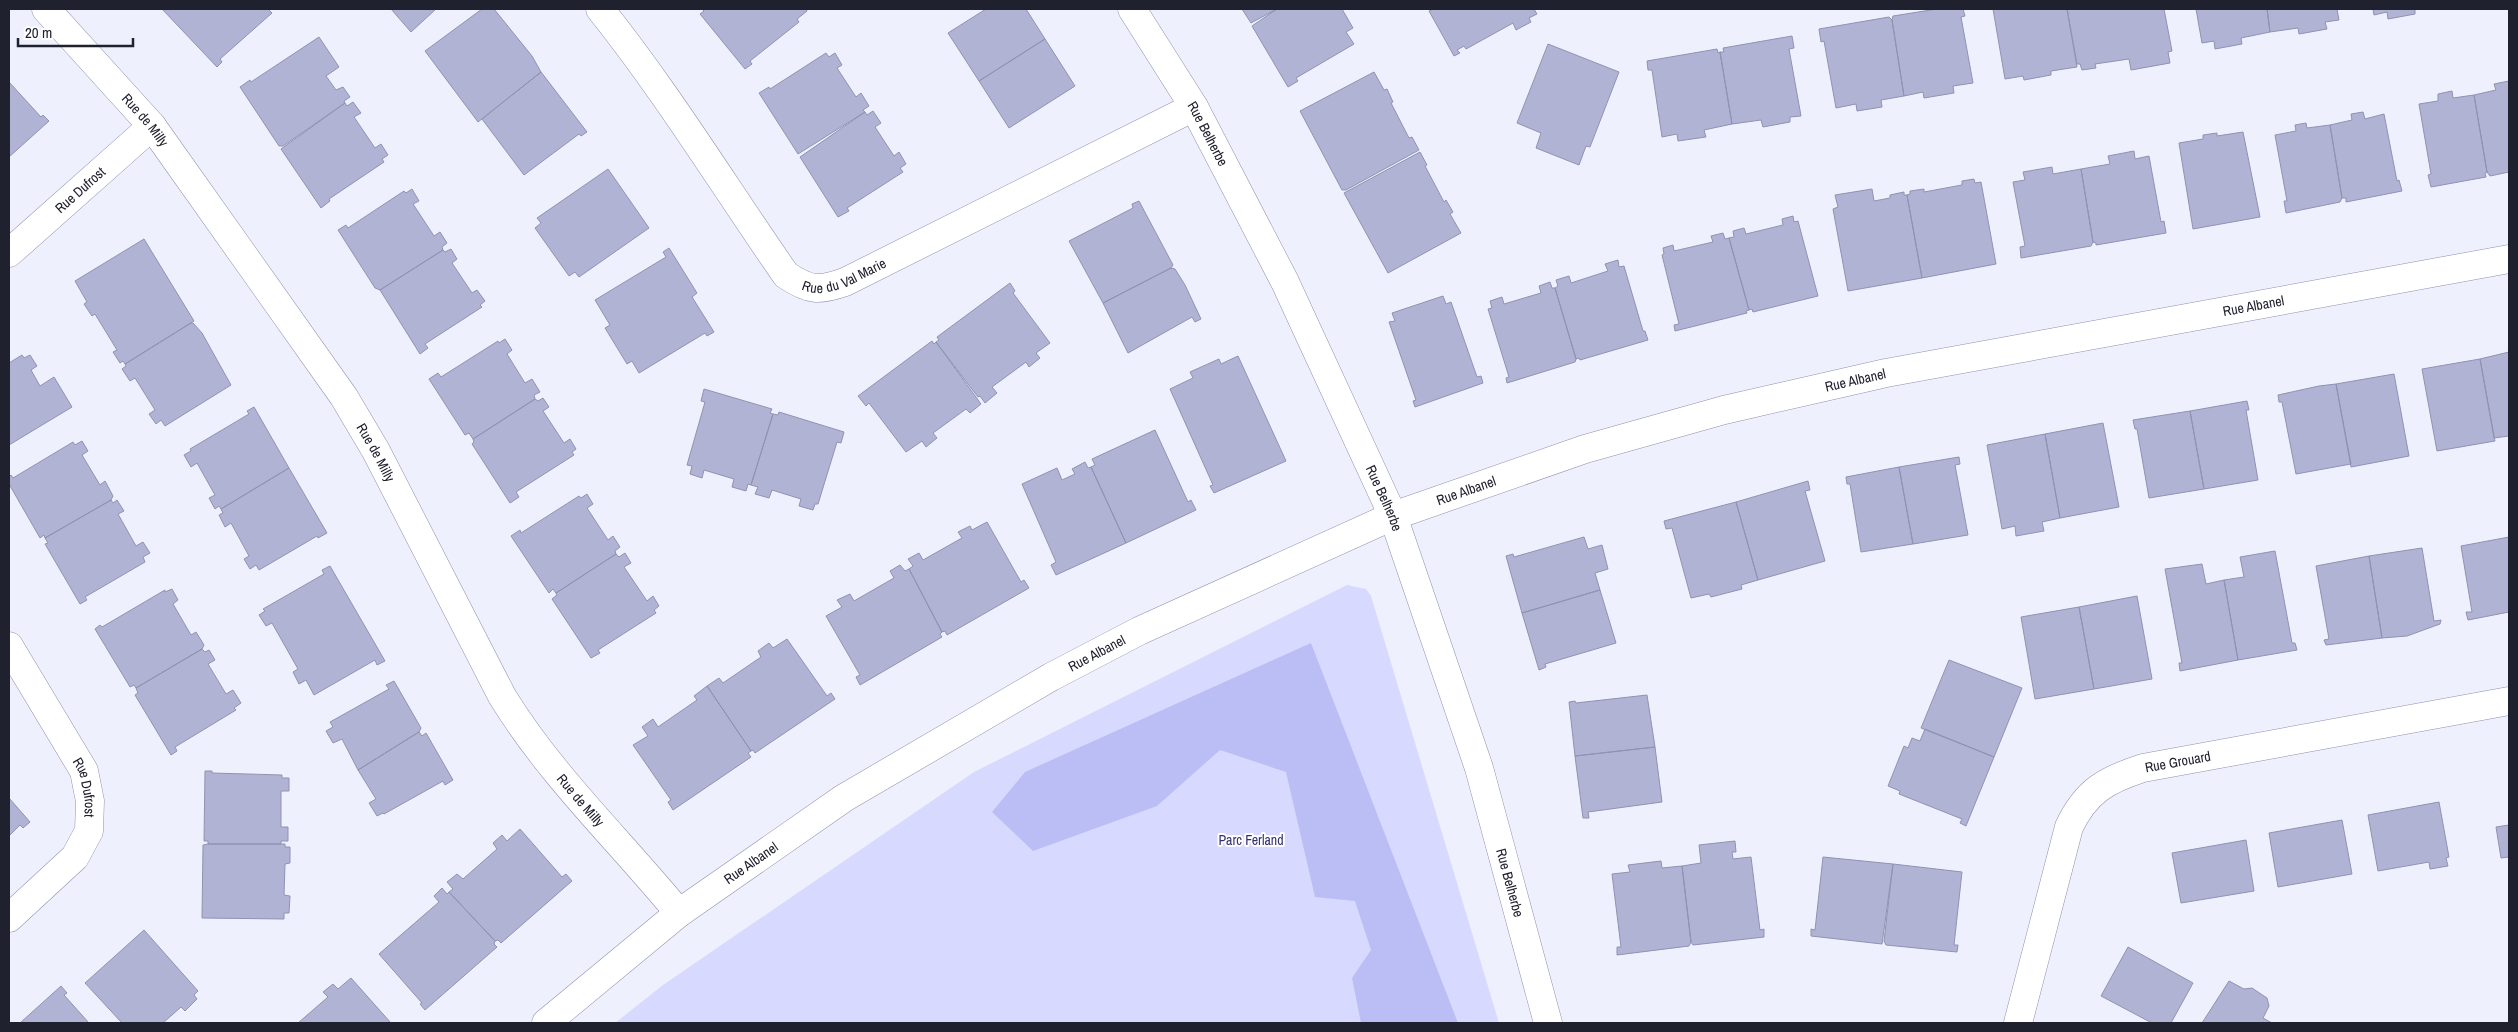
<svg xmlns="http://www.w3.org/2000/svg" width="2518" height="1032" font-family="'Archivo Narrow',sans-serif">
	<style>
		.green { fill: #d7d9ff }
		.forest { fill: #bbbef4 }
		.building { fill: #b0b3d4; stroke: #9092b2 }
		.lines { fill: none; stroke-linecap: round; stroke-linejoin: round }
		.minor-casing { stroke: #8f91b1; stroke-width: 29 }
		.minor { stroke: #fff; stroke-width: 28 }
		.labels { text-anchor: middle; stroke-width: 4; stroke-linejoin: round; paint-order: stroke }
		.street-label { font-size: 14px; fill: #20212e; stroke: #fefefe }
		.park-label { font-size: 14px; fill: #343170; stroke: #fefefe }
	</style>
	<rect width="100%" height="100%" fill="#eff0fe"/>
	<path class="green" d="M1347 585 1366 589 1371 596 1499 1023H615L663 985 974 772Z"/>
	<path class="forest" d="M1311 643 1458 1023H1361L1352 978 1371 950 1355 901 1315 897 1286 772 1220 750 1157 806 1033 851 992 812 1025 772Z"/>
	<path class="building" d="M162 9H268L272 13 220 59 222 62 217 67Z
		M391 9H436L411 32Z
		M482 9H494L532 56 541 72 478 122 425 51Z
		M702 9H806L807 11 797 19 799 22 750 61 752 64 745 69 700 14 704 11Z
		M986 9H1026L1045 39 979 81 948 33Z
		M1242 9H1277L1251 23Z
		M1277 9H1342L1353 28 1346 32 1354 44 1296 78 1298 81 1288 87 1252 26Z
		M1433 9H1534L1537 14 1529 18 1531 22 1516 30 1513 23 1466 49 1464 46 1457 50 1460 53 1454 56 1429 11Z
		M1937 9H1963L1965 16 1961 17 1973 83 1953 86 1954 93 1924 98 1923 92 1904 96 1892 20 1893 16Z
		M1991 9H2067L2077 67 2051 71V75L2024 80 2023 76 2005 79 1993 9Z
		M2067 9H2164L2172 51 2168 52 2170 63 2131 70 2129 59 2095 64 2096 68 2082 70 2080 64H2077Z
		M2196 9H2267L2270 32 2241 38 2242 44 2215 49 2214 41 2202 43Z
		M2267 9H2337L2339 20 2325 22 2327 29 2299 34 2298 28 2270 32Z
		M2373 9H2415V14L2388 19 2387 12 2374 15Z
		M1889 17 1892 20 1904 96 1881 100 1882 107 1857 111 1856 104 1836 108 1824 41 1821 42 1819 29Z
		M1792 36 1794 48 1789 49 1801 116 1790 117V122L1763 127 1761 120 1732 124 1720 52H1724L1723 48Z
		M319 37 339 67 326 76 336 90 343 87 350 97 344 101 345 103 283 146H279L240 87 250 80 251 82Z
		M1045 39 1075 86 1009 128 979 81Z
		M1548 44 1619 72 1590 147 1586 146 1579 165 1536 148 1541 133 1517 123Z
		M1717 49 1718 53 1720 52 1732 124 1704 130 1706 137 1678 141 1677 134 1662 137 1652 70H1648L1647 61Z
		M826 53 829 57 835 53 842 65 837 68 856 97 861 93 869 106 863 110 865 112 798 154 759 93 769 87 770 89Z
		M541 72 587 132 581 136 579 134 524 175 482 119Z
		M1374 72 1384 90 1387 89 1393 102 1391 103 1409 138 1412 137 1419 150 1346 190H1342L1300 111Z
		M2509 81V172L2490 176 2487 172 2474 95 2496 90 2494 84Z
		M9 82 41 117 43 115 49 121 9 157Z
		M2452 91 2453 98 2474 95 2487 172 2485 173 2486 177 2431 187 2428 175 2431 174 2419 104 2438 101V94Z
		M353 102 361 113 354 117 375 148 381 144 388 155 382 159 384 162 329 199 330 201 321 208 281 149 345 103 347 106Z
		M873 111 881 123 875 127 894 156 899 152 906 164 900 168 903 172 847 208 849 211 838 217 800 157 865 112 867 115Z
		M2363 112 2365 119 2384 114 2397 181 2399 180 2402 191 2346 202V198H2342L2330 125 2352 120 2351 114Z
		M2306 123 2307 128 2330 125 2342 198 2340 202 2286 213 2284 201H2287L2275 135 2296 131 2295 125Z
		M2243 132 2260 217 2193 229 2179 143 2203 139V135L2217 133V136Z
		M2134 151 2135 159 2149 156 2161 222 2164 221 2166 233 2096 245V243L2093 242 2081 169 2110 164 2108 156Z
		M1420 152 1427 165 1425 166 1444 202 1446 200 1453 212 1450 214 1461 233 1388 273 1344 193Z
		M2052 167 2053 174 2081 169 2093 242 2091 246 2021 258 2020 247 2025 246 2013 182 2025 180 2023 172Z
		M608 169 649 228 579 277 575 272 569 276 535 228 541 223 537 218Z
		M1974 179 1975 183 1981 182 1996 264 1922 278 1907 195 1910 194V191L1924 189V192L1962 185V181Z
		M412 189 419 201 413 204 434 236 440 232 447 243 442 247 443 250 380 290 375 288 338 230 346 225 348 228 404 191 406 193Z
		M1872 189 1874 201 1890 198V195L1904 192V195H1907L1922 278 1848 291 1833 209 1838 207 1835 195Z
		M1139 201 1173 265 1171 268 1103 303 1069 241 1133 208 1132 204Z
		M1793 216 1794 222 1798 221 1818 296 1753 312 1752 309 1749 310 1729 238 1734 237 1733 231 1744 228 1746 234 1783 225 1782 219Z
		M1723 233 1725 239 1729 238 1749 310 1746 311 1747 313 1675 331 1674 325 1679 324 1662 255 1664 254 1663 248 1673 245 1674 251 1713 242 1711 236Z
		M144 239 194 321 125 364 123 361 120 363 113 352 117 350 95 314 92 316 84 304 87 302 75 281Z
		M669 248 697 293 692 297 714 332 707 336 705 333 639 373 632 361 627 364 605 328 610 325 595 300 666 257 663 252Z
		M451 249 457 259 452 263 472 293 477 290 485 301 480 305 482 307 425 344 428 348 420 354 380 290 443 250 445 252Z
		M1618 260 1619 267 1624 266 1643 331H1645L1648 340 1580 360 1579 358 1576 359 1555 288 1558 286 1556 280 1569 276 1571 283 1608 271 1605 264Z
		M1171 268 1175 269 1185 285 1201 319 1195 322 1192 317 1128 353 1103 303Z
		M1550 282 1552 288H1555L1576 359 1575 362 1507 383 1506 378 1509 377 1488 309 1492 308 1490 301 1502 297 1504 304 1541 293 1539 286Z
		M1010 283 1015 291 1013 293 1050 343 1036 353 1040 358 1029 367 1026 362 992 387 997 393 985 403 980 396 978 397 936 342 939 340 937 337Z
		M1443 296 1446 304 1451 302 1477 377 1481 376 1483 383 1415 407 1413 401 1416 400 1389 322 1395 321 1392 313Z
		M191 323H193L202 333 231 385 165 426 161 420 156 424 149 414 155 410 135 378 130 381 122 369 126 366 125 364Z
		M505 339 512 350 507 354 525 383 532 379 540 392 534 395 535 399 473 439 469 433 465 435 429 379 438 373 441 377 498 341 499 343Z
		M932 341 934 344 936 342 981 404 970 413 966 409 933 433 937 438 926 447 922 441 906 452 869 403 866 406 858 396Z
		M2509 352V436L2494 438 2480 359Z
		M22 355 24 358 30 355 37 366 31 370 40 386 54 377 72 407 9 445V363Z
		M1238 356 1286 461 1214 493 1210 486 1213 485 1170 389 1193 378 1190 372 1219 359 1221 364Z
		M2480 359 2495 441 2437 451 2422 369Z
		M2394 374 2409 456 2351 467 2336 384Z
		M2336 384 2351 464 2296 474 2282 402H2279L2278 395 2319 386Z
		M704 389 772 409 770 413 773 414 751 485 748 484 746 491 732 487 734 479 704 470 702 478 690 474 692 466 687 465 705 402 701 401Z
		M543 398 549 407 543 411 564 443 570 439 576 449 572 452 574 455 516 492 519 497 510 503 472 444 474 442 473 439 535 399 538 401Z
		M2247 401 2249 410H2246L2258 480 2204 489 2190 411Z
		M254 407 289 468 221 509 219 506 215 509 209 498 215 495 197 463 191 467 184 455 191 451 190 449 249 414 247 411Z
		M2190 411 2204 489 2149 498 2137 429H2135L2133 420Z
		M779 412 844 432 841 443 837 442 818 504H815L813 510 799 506 801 499 772 490 769 498 755 494 758 487 751 485 773 414 778 415Z
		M2103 423 2119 507 2060 518 2045 434Z
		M1155 430 1188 502 1191 500 1196 510 1126 543 1091 467 1095 465 1092 459Z
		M2045 434 2060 518 2042 522 2044 531 2016 536 2015 526 2002 529 1987 445Z
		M82 441 88 451 82 455 100 485 105 481 113 496 111 500 45 538 44 535 40 538 9 484V477L11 475 13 478 73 442 75 445Z
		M1959 457 1960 464 1955 465 1968 535 1913 544 1899 467Z
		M1085 462 1088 468 1091 467 1126 543 1056 575 1051 565 1056 562 1022 484 1057 468 1062 480 1075 474 1072 469Z
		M1899 467 1913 544 1861 552 1850 484H1847L1846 477Z
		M289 468 327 533 318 538 317 536 259 570 256 565 250 569 244 559 249 556 231 523 225 527 219 515 223 513 221 509Z
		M1808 481 1810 490 1805 491 1825 561 1758 580 1736 502Z
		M587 494 593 504 587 508 608 540 613 536 620 547 615 551 616 554 556 593 553 589 549 593 511 536 520 530 521 533 579 496 581 498Z
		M111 500 113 503 117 500 124 511 118 514 136 546 143 542 150 553 143 557 145 562 85 597 87 600 80 604 45 544 48 543 45 538Z
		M1736 502 1758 580 1741 585 1742 589 1711 597 1709 594 1691 598 1672 528 1666 529 1664 521Z
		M987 522 1021 582 1024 580 1029 588 947 635 945 631 942 632 909 569 913 566 908 559 919 553 923 560 962 538 958 532 970 526 972 530Z
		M1584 537 1588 549 1602 545 1608 569 1595 573 1600 590 1522 613 1506 556 1513 554 1514 557Z
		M2509 537V612L2468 620 2466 612H2472L2461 546Z
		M2422 548 2434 621 2441 620 2440 624 2407 636 2382 638 2369 556Z
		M2275 551 2292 643H2295L2297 650 2238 660 2224 580 2244 577 2240 557Z
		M625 553 631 563 624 567 647 601 653 596 659 606 654 610 656 613 598 650 600 653 591 658 552 599 557 595 556 593 616 554 619 557Z
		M2369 556 2382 638 2326 645 2324 640 2329 639 2316 566Z
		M2202 564 2206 584 2224 580 2238 660 2180 671 2179 663H2182L2165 569Z
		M900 565 905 571 909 569 942 632 940 634 942 637 860 685 856 677 860 675 826 616 842 607 837 600 850 594 854 601 894 578 890 571Z
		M330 566 385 661 377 665 375 660 314 695 306 680 299 684 293 672 298 669 272 623 266 626 259 615 265 611 263 609 324 574 322 570Z
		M172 589 178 600 173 604 191 635 196 632 204 645 202 649 136 688 134 685 130 687 95 629 100 625 102 627 165 590V592Z
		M1600 590 1616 643 1545 664 1546 667 1539 670 1522 613Z
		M2137 596 2152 679 2094 689 2079 607Z
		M2079 607 2094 689 2035 699 2021 617Z
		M787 639 827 696 831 693 835 699 755 753 753 750 751 751 707 686 719 678 723 683 761 657 758 651 769 643 773 648Z
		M202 649 205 652 209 650 215 660 208 664 226 694 233 690 241 703 234 708 236 710 175 747 177 751 171 755 135 695 138 693 136 688Z
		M1949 660 2022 688 1994 757 1921 728Z
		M394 681 421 728 419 732 358 770 342 739 333 743 326 731 333 727 330 722 389 689 386 685Z
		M707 686 751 751 748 753 751 757 673 810 668 802 671 800 633 745 648 736 642 727 653 719 658 727 697 700 694 696Z
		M1647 695 1655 747 1575 756 1569 702 1575 701 1576 703Z
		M1925 729 1994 757 1966 826 1960 823 1962 819 1899 794 1900 791 1888 786 1904 746 1908 748 1912 738 1920 741Z
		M419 732 422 736 426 733 453 780 445 785 443 781 384 814 383 813 377 816 369 803 376 799 358 770Z
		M1655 747 1662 802 1588 812 1589 818H1583L1575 756Z
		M205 771H212V773L282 775V778H289V791H281V827H288V841H281V844H208V841H204Z
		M9 798 30 822 23 828 20 825 9 836Z
		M2439 802 2449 857 2446 858 2448 866 2430 869 2429 862 2378 871 2368 815Z
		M2342 820 2352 874 2278 887 2269 833Z
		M2509 825V857L2501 858 2496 827Z
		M520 829 562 877 566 874 572 881 501 943 498 940 495 941 449 892 453 889 447 882 457 874 463 879 497 849 493 843 502 835 507 841Z
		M2246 840 2254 891 2181 903 2172 853Z
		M1735 841 1736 852H1732L1733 859 1751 857 1760 930 1764 929V937L1693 945 1691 942 1682 866 1701 863 1699 845Z
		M208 844H285V847H290V863L285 864 284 895 290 896 289 913H284V919L202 918 203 845Z
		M1823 857 1893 864 1882 944 1811 936V929L1815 930Z
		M1661 861 1662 868 1682 866 1691 942 1689 946 1617 955V947H1621L1612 874 1630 872 1628 865Z
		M1893 864 1962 872 1954 945H1958L1957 952 1886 945 1884 941Z
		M442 888 447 894 449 892 495 941 494 944 497 947 425 1010 420 1004 422 1003 379 954 439 902 434 896Z
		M144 930 198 991 194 995 197 999 185 1011 181 1007 163 1023H122L85 983Z
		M2128 947 2193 983 2171 1023H2152L2101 996Z
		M351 978 391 1023H298L328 997 323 992 333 984 338 989Z
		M2229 981 2244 989 2252 988 2267 998 2269 1006 2263 1018 2272 1023H2202Z
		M61 986 67 993 64 995 89 1023H20Z"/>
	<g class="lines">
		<g class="minor-casing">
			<g id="minor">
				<path id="s1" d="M46 9 152 126 344 397 376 451 502 696C551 776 620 841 679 913"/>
				<path id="s2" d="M600 9C668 94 724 186 786 275 810 291 819 291 845 282L1194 107"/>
				<path id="s3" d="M1132 9 1194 107 1285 282 1393 516 1479 768 1548 1023"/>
				<path id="s4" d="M9 253 152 126"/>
				<path id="s5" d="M9 646 84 771 90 801 89 831 75 857 9 918"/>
				<path id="s6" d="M546 1023 679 913 844 798 1051 677 1139 631 1393 516 1585 449 1724 410 1886 373 2509 259"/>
				<path id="s7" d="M2018 1023 2069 827C2086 791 2106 780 2143 768L2509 701"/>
			</g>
		</g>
		<use href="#minor" class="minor"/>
	</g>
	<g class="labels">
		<g class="street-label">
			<text dy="5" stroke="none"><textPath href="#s1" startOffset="149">Rue de Milly</textPath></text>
			<text dy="5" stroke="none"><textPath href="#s3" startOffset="146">Rue Belherbe</textPath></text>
			<text dy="5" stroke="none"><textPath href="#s4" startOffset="95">Rue Dufrost</textPath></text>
			<text dy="5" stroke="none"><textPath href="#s2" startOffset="388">Rue du Val Marie</textPath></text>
			<text dy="5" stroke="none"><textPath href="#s6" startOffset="1879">Rue Albanel</textPath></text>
			<text dy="5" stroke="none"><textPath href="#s6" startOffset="1474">Rue Albanel</textPath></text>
			<text dy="5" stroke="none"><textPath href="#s1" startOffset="554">Rue de Milly</textPath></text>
			<text dy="5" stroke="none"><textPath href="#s6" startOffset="1069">Rue Albanel</textPath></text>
			<text dy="5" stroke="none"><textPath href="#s3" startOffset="551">Rue Belherbe</textPath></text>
			<text dy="5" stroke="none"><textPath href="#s6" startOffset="665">Rue Albanel</textPath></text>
			<text dy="5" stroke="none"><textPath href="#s7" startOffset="336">Rue Grouard</textPath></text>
			<text dy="5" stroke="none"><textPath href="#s5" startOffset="162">Rue Dufrost</textPath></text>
			<text dy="5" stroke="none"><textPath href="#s1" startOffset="959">Rue de Milly</textPath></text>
			<text dy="5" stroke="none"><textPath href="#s6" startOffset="260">Rue Albanel</textPath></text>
			<text dy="5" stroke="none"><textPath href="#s3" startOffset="956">Rue Belherbe</textPath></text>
		</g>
		<g class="park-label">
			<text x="1251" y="845">Parc Ferland</text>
		</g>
	</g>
	<rect width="2518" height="1032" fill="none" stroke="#20212e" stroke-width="20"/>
	<path d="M18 38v8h115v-8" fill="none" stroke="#20212e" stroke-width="2.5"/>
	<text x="25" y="38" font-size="15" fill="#20212e" stroke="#fefefe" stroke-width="4" paint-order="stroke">20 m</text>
</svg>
